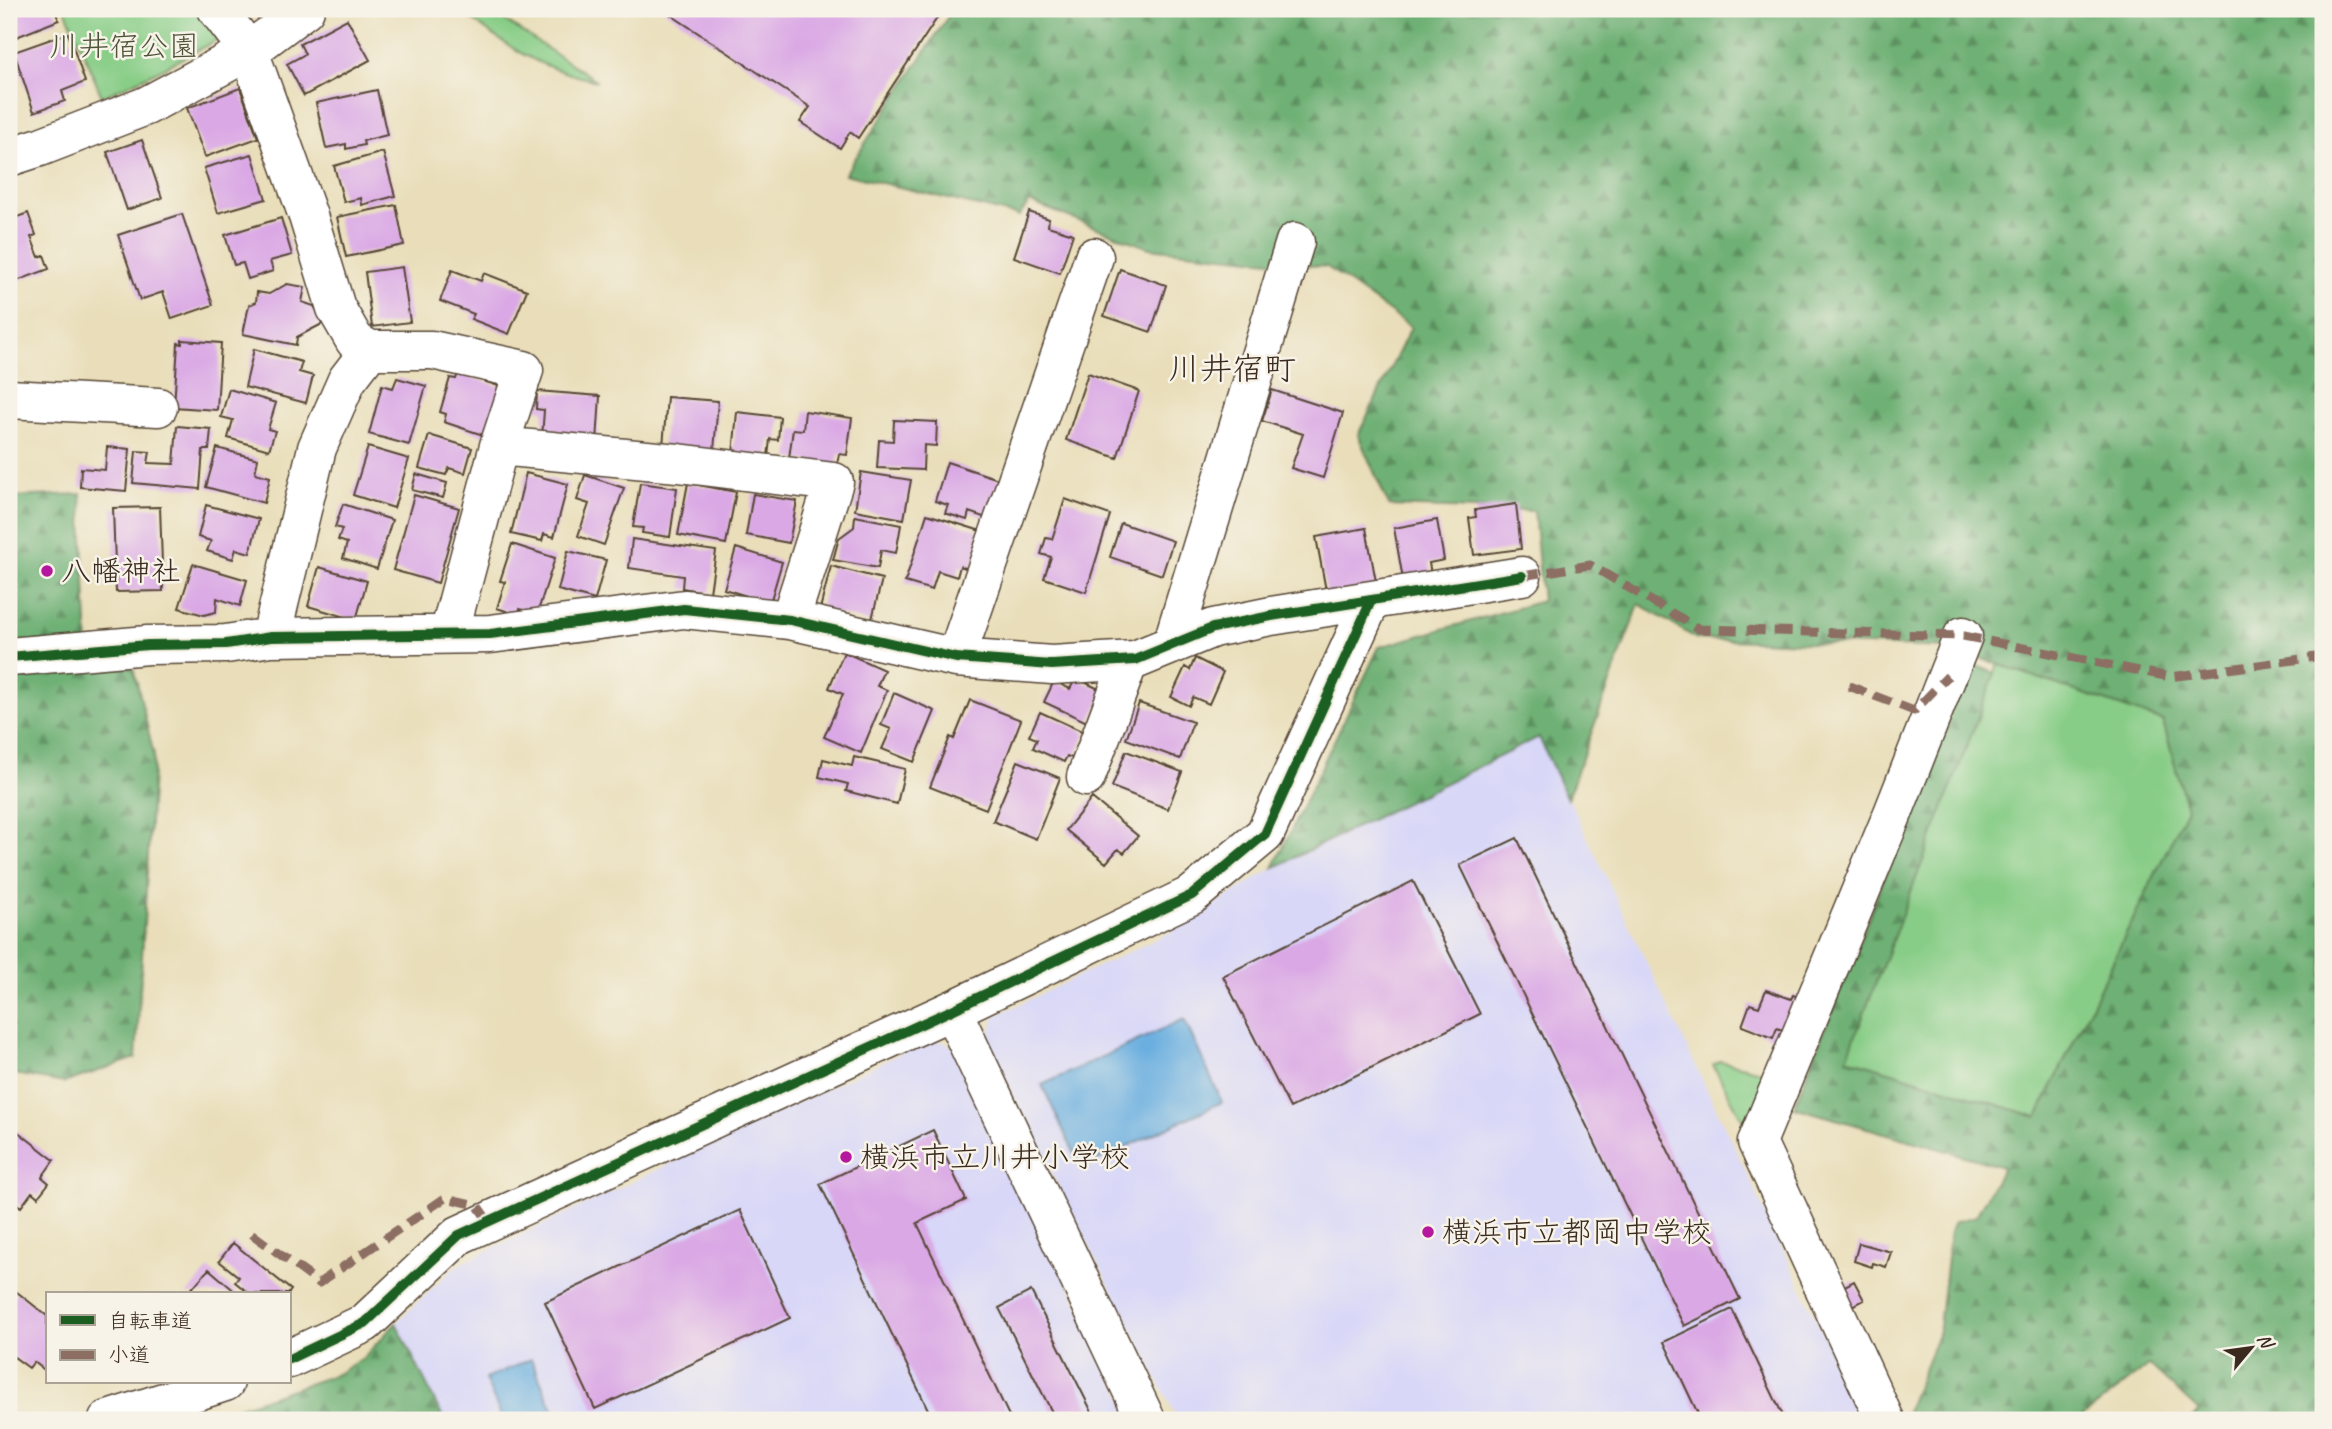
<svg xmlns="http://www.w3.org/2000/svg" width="2332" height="1429" font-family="Caveat,'Klee One',sans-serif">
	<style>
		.built { fill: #d8d7f8 }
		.green { fill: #88cd87; stroke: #627c52; stroke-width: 2 }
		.forest { fill: url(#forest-firs); stroke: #546d49; stroke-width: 2 }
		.water { fill: #6aafe0; stroke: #526c7f; stroke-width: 2 }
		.building { fill: #daa9e5 }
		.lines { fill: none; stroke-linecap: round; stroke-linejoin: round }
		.minor-casing { stroke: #554535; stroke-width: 41 }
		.minor { stroke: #fff; stroke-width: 38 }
		.quiet { stroke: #8d6e63; stroke-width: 9; stroke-dasharray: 18 9; stroke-linecap: butt }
		.cycleway-casing { stroke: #f7f3e8; stroke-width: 15 }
		.cycleway { stroke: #1b5e20; stroke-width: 10 }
		.poi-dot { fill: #b5179e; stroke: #f7f3e8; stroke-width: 2.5 }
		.labels { text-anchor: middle; stroke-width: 5; stroke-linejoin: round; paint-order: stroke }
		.park-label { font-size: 30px; fill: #4e5338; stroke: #f7f3e8 }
		.poi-label { font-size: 30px; fill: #3b2a1e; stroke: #f7f3e8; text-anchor: start }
		.neighbourhood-label { font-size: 32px; fill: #3b2a1e; stroke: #f7f3e8 }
	</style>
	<defs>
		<pattern id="forest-firs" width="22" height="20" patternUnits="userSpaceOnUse" patternTransform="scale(1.75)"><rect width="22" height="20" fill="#6eb074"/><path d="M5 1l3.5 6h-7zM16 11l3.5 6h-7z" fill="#5c8f5f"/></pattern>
	</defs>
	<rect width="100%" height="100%" fill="#f7f3e8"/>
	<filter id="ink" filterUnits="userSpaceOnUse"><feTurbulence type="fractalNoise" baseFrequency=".0143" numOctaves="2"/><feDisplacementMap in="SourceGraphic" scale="14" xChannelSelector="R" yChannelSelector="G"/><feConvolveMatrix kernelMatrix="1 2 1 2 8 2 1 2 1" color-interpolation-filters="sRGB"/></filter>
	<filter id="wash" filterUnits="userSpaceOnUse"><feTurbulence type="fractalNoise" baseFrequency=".00686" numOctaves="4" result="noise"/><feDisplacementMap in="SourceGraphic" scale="28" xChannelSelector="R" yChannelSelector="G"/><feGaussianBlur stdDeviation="1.57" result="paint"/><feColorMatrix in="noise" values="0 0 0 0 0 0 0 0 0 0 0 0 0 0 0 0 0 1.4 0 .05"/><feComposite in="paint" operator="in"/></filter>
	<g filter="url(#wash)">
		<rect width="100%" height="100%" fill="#e9deb9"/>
		<path class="built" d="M1539 736 1864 1420H1178L986 1045 995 1016 1169 933 1273 868Z
			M933 1038 954 1047 1134 1420H444L396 1323 456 1266Z"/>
		<path class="green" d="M65 9H204L217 40 160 70 102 97Z
			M458 9H487L597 81C535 68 507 46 458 9Z
			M1998 664 2163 721 2187 809 2037 1117 1846 1059Z
			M1720 1061 1773 1074 1748 1130 1713 1065Z"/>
		<path class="forest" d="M953 9H2323V1420H2190L2199 1411 2149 1365 2078 1420H1903L1938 1335 1950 1232 1954 1222 1976 1216 2003 1167 1794 1107 1969 663 1995 673 1847 1058 2037 1117 2187 809 2163 721 1951 648 1697 639 1639 604 1567 799 1539 737 1273 868 1379 647 1542 601 1534 511 1389 506 1358 435 1411 327 1327 267 1149 248 1030 202 1019 216 845 174Z
			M81 494 88 645 134 670 154 755 136 1058 64 1083 9 1073V497Z
			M396 1323 444 1420H201L337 1374 363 1358Z"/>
		<path class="water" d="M1184 1019 1222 1102 1081 1168 1042 1085Z
			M531 1359 558 1420H503L485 1379Z"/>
		<g id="blocks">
			<path class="building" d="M9 9H54L59 20 9 40Z
				M662 9H943L858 138 850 132 840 148 800 122 810 107Z
				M347 19 370 60 304 96 287 64 305 54 300 44Z
				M68 33 85 82 62 91 65 101 34 112 14 52Z
				M240 88 258 138 205 157 187 108Z
				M377 90 387 135 363 141 364 145 346 149V144L326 148 316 103Z
				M142 140 162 198 127 210 107 152Z
				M383 152 395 196 362 205 361 198 344 202 334 166Z
				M252 154 266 199 218 213 204 168Z
				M396 205 404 245 346 257 337 217Z
				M1029 212 1049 219 1048 226 1073 234 1060 273 1014 257Z
				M28 213 36 235 31 237 39 257 44 255 49 269 14 282 9 269V220Z
				M182 214 213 305 172 319 163 292 140 300 118 235Z
				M281 218 292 255 270 261 273 271 248 279 243 263 234 265 225 235Z
				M402 267 410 322 372 327 365 272Z
				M1120 269 1166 285 1151 332 1104 316Z
				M452 270 481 281 484 273 527 290 509 334 471 319 474 314 440 301Z
				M287 284 305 287 302 302 314 306 324 323 297 337 296 345 243 334 249 305 256 302 257 292 269 294Z
				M182 340 221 343 217 410 174 407 178 343 182 344Z
				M254 349 302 362 299 372 313 376 306 403 245 387Z
				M458 373 502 387 486 436 444 422 446 414 440 412 450 378 456 379Z
				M1088 373 1139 391 1117 458 1066 440Z
				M397 378 426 386 409 445 369 434 382 385 393 388Z
				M229 389 276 403 268 429 275 431 269 450 228 438 233 420 221 417Z
				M1272 390 1343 413 1323 478 1291 468 1303 434 1262 421Z
				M537 391 600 396 597 442 542 438 544 410 536 409Z
				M667 397 718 401 714 451 663 447Z
				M805 411 852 418 847 455 839 454 837 465 789 458 793 429 803 430Z
				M737 412 780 417 778 440 770 439 768 457 733 454Z
				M894 420 937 422 936 446 924 445 923 470 877 468 879 440 893 441Z
				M177 426 211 429 209 450H203L200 489 133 483 136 451 150 452 148 463 174 464Z
				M429 435 472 448 465 473 449 468 446 475 419 468Z
				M107 447 130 449 126 491 80 487 81 468 105 470Z
				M368 447 409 459 394 508 353 495Z
				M217 448 258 459 255 473 270 477 264 503 206 487Z
				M947 462 1001 480 989 519 969 512 967 520 945 513 948 505 935 501Z
				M861 472 911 480 904 519 855 510Z
				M526 473 568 484 554 537 544 534 542 541 511 534Z
				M416 474 447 483 443 498 412 490Z
				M585 475 624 488 604 545 578 536 589 504 577 500Z
				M640 483 677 488 670 537 642 533 643 528 633 527Z
				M688 483 736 492 726 544 678 535Z
				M753 494 797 501 789 543 746 535Z
				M414 495 459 508 438 583 393 570Z
				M1065 499 1110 515 1086 592 1044 578 1051 557 1041 554 1046 538 1052 539Z
				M343 504 392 520 377 569 343 558 347 543 338 540 342 529 335 527Z
				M1516 504 1521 549 1474 555 1469 518 1476 517 1475 510Z
				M206 505 259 519 250 553 236 549 233 559 207 551 211 541 198 537Z
				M160 507 163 591 116 592 113 508Z
				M927 514 984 532 971 570 960 566 957 577 938 571 932 590 905 582Z
				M855 516 901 525 896 553 881 550 878 568 833 560 839 538 854 527Z
				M1437 520 1444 560 1429 563 1432 580 1404 585 1394 528Z
				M1121 523 1173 541 1162 575 1110 557Z
				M1366 528 1377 587 1327 596 1316 537Z
				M632 539 716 551 710 593 682 588 683 576 629 568Z
				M512 544 555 558 537 614 520 609 518 615 497 608 505 582 500 581Z
				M736 548 782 562 770 603 724 589Z
				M568 551 606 560 595 600 558 590Z
				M193 564 247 580 240 606 217 598 216 612 204 615 179 608Z
				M831 566 882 579 871 623 820 609Z
				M319 567 367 581 356 620 308 606Z
				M844 652 884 670 877 686 887 690 861 753 824 737 843 694 829 688Z
				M1195 658 1223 672 1209 704 1193 697 1189 706 1171 697 1185 667 1190 670Z
				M1076 678 1105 692 1089 723 1044 702 1054 681 1070 689Z
				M894 693 935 711 914 762 882 749 891 729 881 725Z
				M970 700 1021 720 986 809 930 787 950 737 954 739Z
				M1139 703 1193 722 1180 759 1126 739Z
				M1040 712 1086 733 1074 759 1067 756 1064 762 1033 748 1037 739 1029 736Z
				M1126 751 1182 772 1168 809 1112 787Z
				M854 757 905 769 897 804 846 791 848 784 819 777 823 759 852 766Z
				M1018 761 1060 778 1036 839 993 821Z
				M1092 798 1138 836 1124 853 1118 849 1106 863 1066 830Z
				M1517 838 1740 1299 1684 1326 1460 865Z
				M1413 881 1480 1014 1290 1108 1223 976Z
				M1766 990 1791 999 1793 995 1804 999 1791 1033 1777 1028 1773 1038 1742 1026 1750 1004 1759 1007Z
				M933 1130 966 1200 917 1223 1011 1420H933L820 1184Z
				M17 1131 54 1160 42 1177 49 1183 38 1197 32 1192 21 1207 9 1198V1142Z
				M740 1210 790 1318 595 1409 545 1302Z
				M233 1243 291 1290 288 1294H250L235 1282 239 1277 219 1261Z
				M1859 1243 1891 1252 1886 1267 1873 1263 1872 1267 1854 1261Z
				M209 1269 238 1294H187Z
				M1854 1281 1864 1300 1849 1308 1839 1289Z
				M1031 1291 1096 1420H1056L999 1308Z
				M17 1292 47 1316V1372L34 1362 29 1368 14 1357 9 1364V1303Z
				M1732 1309 1785 1420H1701L1664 1342Z"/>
		</g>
	</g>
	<g filter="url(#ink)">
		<use href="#blocks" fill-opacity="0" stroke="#554535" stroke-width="2"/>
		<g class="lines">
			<g class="minor-casing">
				<path id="minor" d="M217 9 249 51 308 216 336 308 355 341 370 350 347 380 317 448 271 637
					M9 157 40 147 146 106 249 51 305 9
					M370 350H432L524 370 499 446 449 634
					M9 399 158 407
					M499 446 678 463 834 482 790 620
					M1172 645 1295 242
					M9 657 148 645 226 644 271 637 490 634 684 609 790 620 956 658 1052 665 1135 660 1213 628 1271 616 1522 576
					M956 658 1094 257
					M1086 777 1129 661
					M952 1010 1146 1420
					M289 1359 365 1323 459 1235 952 1010 1192 895 1265 834 1371 601
					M108 1420 225 1382
					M1885 1420 1757 1142 1893 813 1963 636"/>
			</g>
			<use href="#minor" class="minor"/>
			<path class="quiet" d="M1522 576 1590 565 1699 629 1963 636 2170 677 2323 656
				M1849 686 1914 711 1948 676
				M252 1234 319 1283 445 1198 477 1205 489 1222"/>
			<g class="cycleway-casing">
				<path id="cycleway" d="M9 657 148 645 226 644 271 637 490 634 684 609 790 620 956 658 1052 665 1135 660 1213 628 1271 616 1522 576
					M289 1359 365 1323 459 1235 952 1010 1192 895 1265 834 1371 601"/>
			</g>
			<use href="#cycleway" class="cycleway"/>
		</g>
	</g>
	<g class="poi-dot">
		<circle cx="47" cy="571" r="7"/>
		<circle cx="846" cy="1157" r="7"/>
		<circle cx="1428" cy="1232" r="7"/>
	</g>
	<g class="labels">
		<g class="park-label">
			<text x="124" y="56">川井宿公園</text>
		</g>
		<g class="poi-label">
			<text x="61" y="581">八幡神社</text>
			<text x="860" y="1167">横浜市立川井小学校</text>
			<text x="1442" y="1242">横浜市立都岡中学校</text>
		</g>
		<g class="neighbourhood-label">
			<text x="1232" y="379">川井宿町</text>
		</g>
	</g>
	<rect width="2332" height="1429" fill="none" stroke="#f7f3e8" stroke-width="35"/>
	<rect x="46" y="1292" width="245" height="91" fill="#f7f3e8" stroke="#aca397" stroke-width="2"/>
	<rect x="60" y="1315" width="35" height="10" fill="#1b5e20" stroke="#aca397" stroke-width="2"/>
	<text x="108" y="1328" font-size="21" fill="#3b2a1e">自転車道</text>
	<rect x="60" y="1350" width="35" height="10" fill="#8d6e63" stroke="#aca397" stroke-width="2"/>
	<text x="108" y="1362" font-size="21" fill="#3b2a1e">小道</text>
	<g transform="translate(2251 1348) rotate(61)" stroke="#f7f3e8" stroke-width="5" paint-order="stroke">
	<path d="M0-5L12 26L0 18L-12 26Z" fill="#3b2a1e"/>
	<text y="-10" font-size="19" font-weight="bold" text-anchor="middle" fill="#3b2a1e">N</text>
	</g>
</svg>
